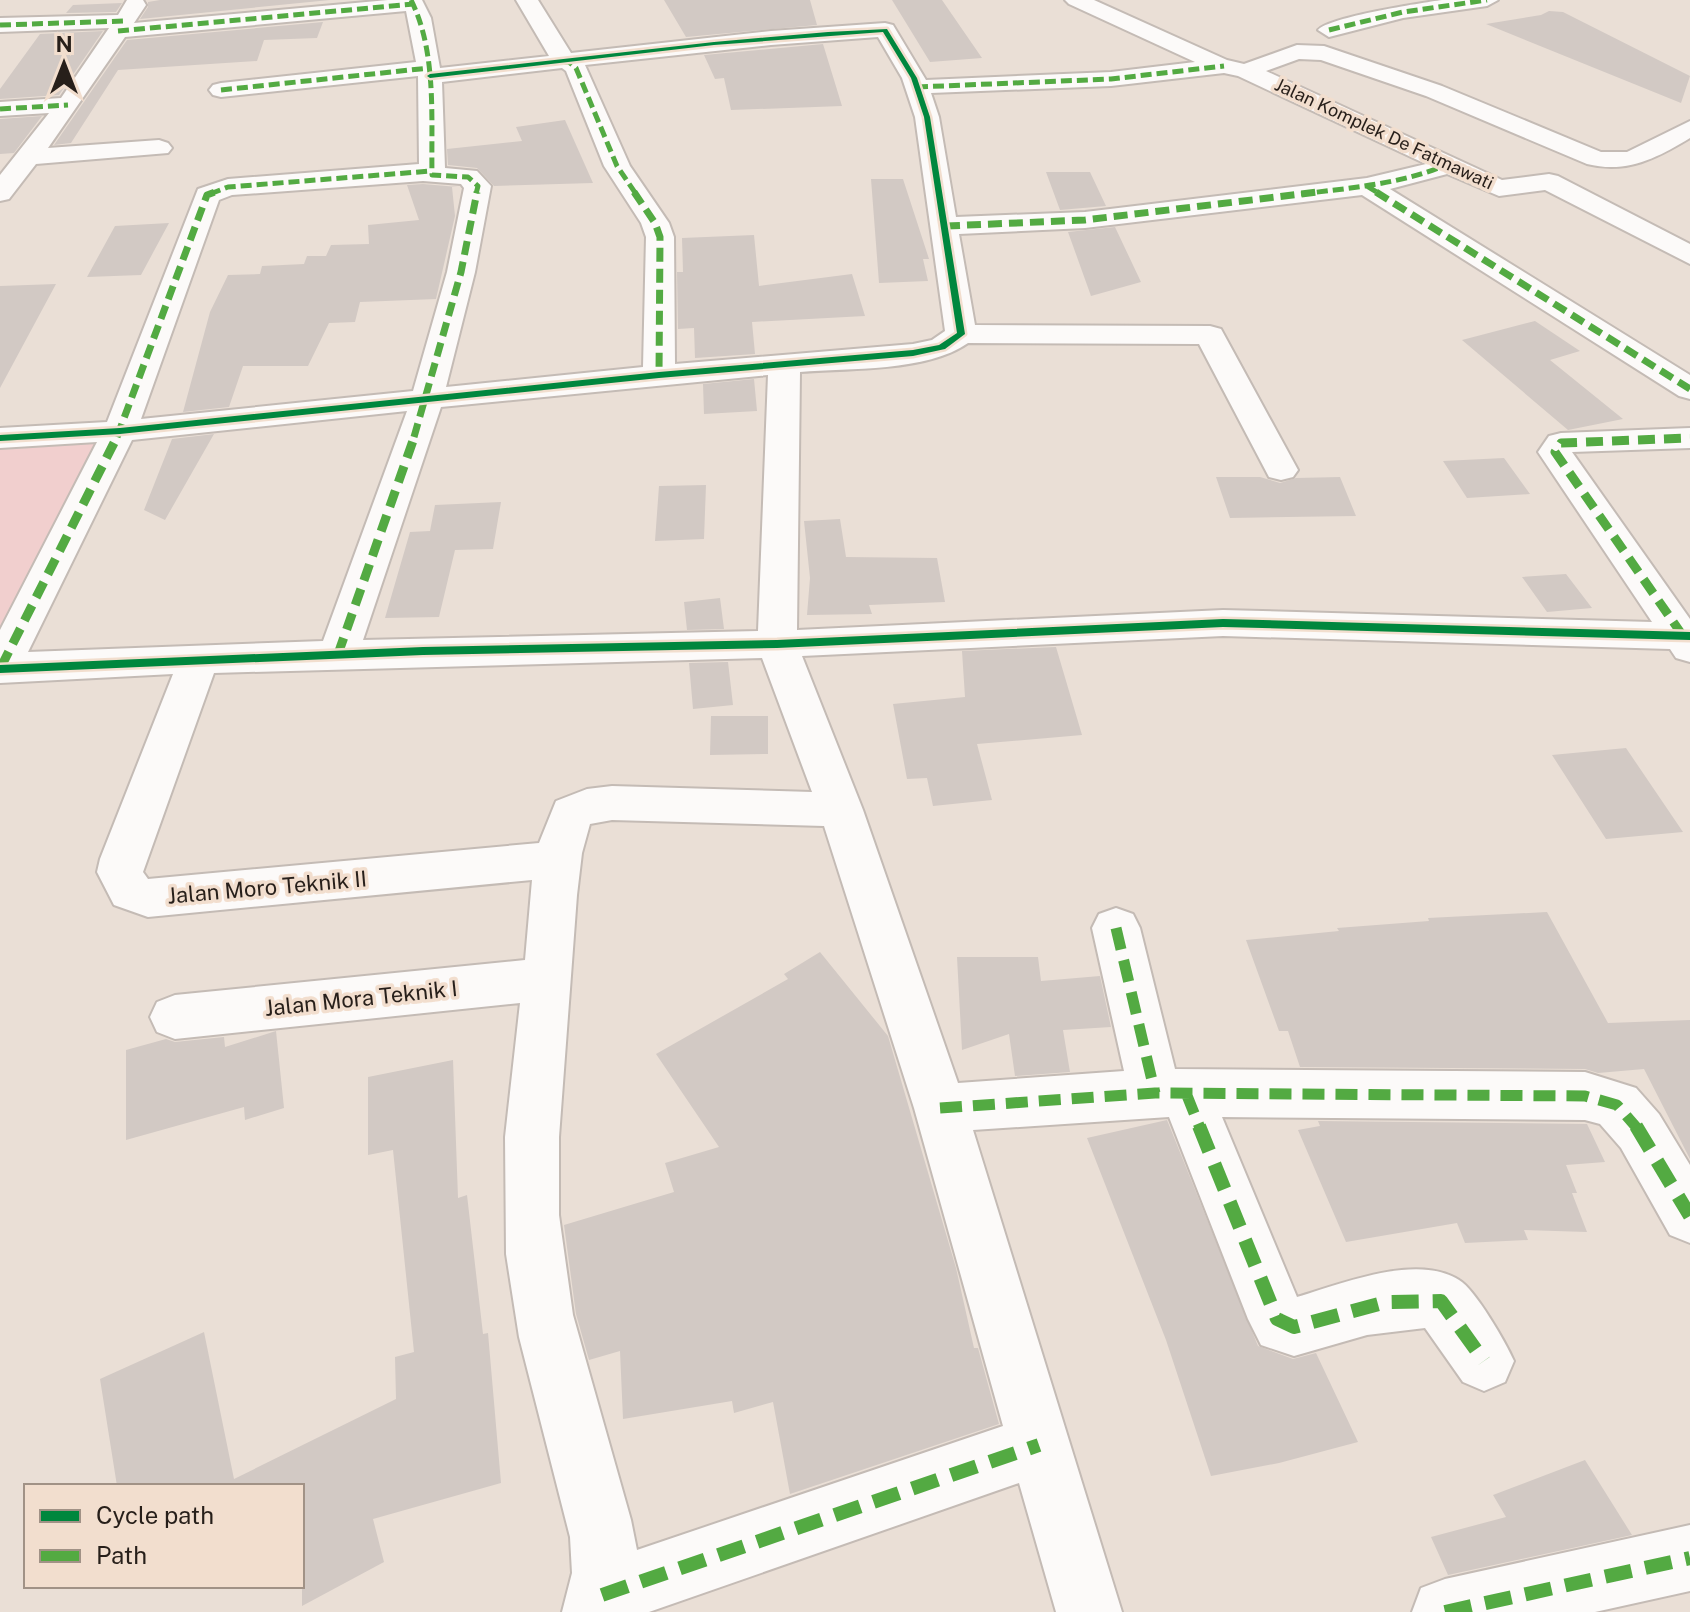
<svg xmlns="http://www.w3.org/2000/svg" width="1690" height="1612" font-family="'Public Sans',sans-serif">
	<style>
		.green { fill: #f1cfce }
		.building { fill: #d2c9c4 }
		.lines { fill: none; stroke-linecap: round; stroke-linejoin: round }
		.minor-casing { stroke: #c4bbb5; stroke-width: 4 }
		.minor { fill: #fcfaf9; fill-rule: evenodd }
		.quiet-far4 { stroke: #53aa42; stroke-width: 5; stroke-dasharray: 11 5; stroke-linecap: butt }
		.quiet-far3 { stroke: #53aa42; stroke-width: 7; stroke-dasharray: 14 7; stroke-linecap: butt }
		.quiet-far2 { stroke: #53aa42; stroke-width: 9; stroke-dasharray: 17 9; stroke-linecap: butt }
		.quiet-far1 { stroke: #53aa42; stroke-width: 11; stroke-dasharray: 22 11; stroke-linecap: butt }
		.quiet { stroke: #53aa42; stroke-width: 14; stroke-dasharray: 27 14; stroke-linecap: butt }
		.cycleway-casing { stroke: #f2dece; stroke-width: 5 }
		.cycleway { fill: #00873e; fill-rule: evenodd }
		.labels { text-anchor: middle; stroke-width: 7; stroke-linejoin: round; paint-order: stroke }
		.far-street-label { font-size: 18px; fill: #271f1a; stroke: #f2dece }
		.street-label { font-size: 22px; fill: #271f1a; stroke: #f2dece }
	</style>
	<rect width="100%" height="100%" fill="#eadfd6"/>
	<path class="green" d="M105 442 0 630V450Z"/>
	<path class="building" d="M160 0H330L140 19 148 7V2Z
		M664 0H810L817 25 686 37Z
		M892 0H942L982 58 930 62Z
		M122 3 116 12 66 13 73 5Z
		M1549 11 1563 12 1690 76 1681 103 1486 24 1541 15Z
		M323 22 317 38 264 40 257 61 118 70 71 143 54 145 127 40Z
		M103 31 59 95 0 99V89L40 34Z
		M823 44 842 106 731 110 724 78 715 79 704 55Z
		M42 116 14 153 0 154V119Z
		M565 120 593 183 494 186 477 168 448 165 447 149 522 141 516 127Z
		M1046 172H1090L1106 206 1060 210Z
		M871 179H903L929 259H923L928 281 879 283Z
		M423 184 458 187H452L455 216 436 299 360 302 355 322 329 323 308 366H243L229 407 183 412 210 312 228 275 260 274 262 266 304 264 307 256H326L331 245 369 244 368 225 419 220 407 185Z
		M169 223 141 275 87 277 115 226Z
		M1115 227 1141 282 1091 296 1068 232Z
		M754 235 759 286 852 274 865 316 752 322 755 354 695 358 694 328 678 329 677 272H683L682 238Z
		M56 284 0 388V286Z
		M1535 321 1580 351 1550 360 1623 419 1568 430 1462 340Z
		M754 379 757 411 704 414 703 384Z
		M214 434 165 520 144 510 172 439Z
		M1504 458 1530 494 1467 498 1443 461Z
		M1216 477H1260L1280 483 1296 478 1340 477 1356 516 1230 518Z
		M706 485 704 539 655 541 659 486Z
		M501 502 493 549 455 550 439 617 385 618 410 532 430 531 435 505Z
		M840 519 846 557 937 558 945 602 869 605 872 614 807 615 810 578 804 521Z
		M1566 574 1592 608 1547 612 1522 577Z
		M720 598 724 629 687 630 684 602Z
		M1056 647 1082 735 977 744 992 800 933 806 927 778 907 779 893 704 965 697 962 651Z
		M728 662 733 705 693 709 689 663Z
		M711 716H768V754L710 755Z
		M1626 748 1683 832 1606 839 1552 755Z
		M1547 912 1608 1023 1690 1020V1159L1644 1069 1598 1073 1585 1069 1300 1067 1288 1031H1279L1246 940 1339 931 1337 928 1429 921 1428 918Z
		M820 952 888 1036 956 1268 974 1348H978L999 1424 790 1494 773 1402 734 1413 732 1401 623 1419 620 1351 589 1360 576 1314 564 1225 674 1192 665 1163 719 1147 656 1054 788 979 784 974Z
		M957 957H1038L1041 981 1100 976 1111 1027 1063 1030 1070 1072 1015 1076 1009 1034 962 1050Z
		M276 1031 284 1108 245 1120 244 1107 126 1140V1050L166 1039 175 1042 224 1037 225 1047Z
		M453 1060 458 1198 467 1195 483 1334 488 1333 501 1483 373 1519 384 1562 302 1606V1486H117L100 1379 204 1332 234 1479 396 1399 395 1357 414 1352 393 1150 368 1155V1077Z
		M1167 1120 1258 1346 1293 1359 1316 1353 1358 1442 1279 1463 1211 1476 1166 1340 1087 1138Z
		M1318 1121 1587 1124 1605 1162 1566 1165 1577 1193H1572L1587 1232 1524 1230 1528 1240 1465 1243 1457 1223 1346 1242 1298 1130 1320 1126Z
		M1585 1460 1632 1535 1448 1575 1431 1537 1506 1517 1493 1495Z"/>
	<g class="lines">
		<g class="minor-casing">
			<path id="minor" d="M127 0H143L146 5 134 23 388 0H422L431 18 440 68 549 56 516 0H538L571 53 771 31 885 23 893 25 926 80 1111 72 1195 62 1069 4 1065 0H1094L1227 60 1244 64 1297 45 1324 46 1442 86 1601 152H1627L1690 121V138C1657 158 1627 174 1587 164L1426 96 1321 60 1299 59 1266 71 1502 180 1549 174 1558 176 1690 244V264L1545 190 1499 196 1447 174 1390 189 1690 375V399L1679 396 1362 195 1085 228 959 234 975 325 1210 326 1221 329 1298 470 1293 477 1281 480 1269 477 1199 344 968 343C927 372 849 368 800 372L797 630 1223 610 1652 622 1538 452 1549 436 1561 433 1690 428V448L1572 452 1690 619V662L1676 658 1670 649 1223 636 802 656 863 810 958 1083 1124 1071 1092 928 1099 914 1116 908 1133 914 1140 928 1175 1069 1585 1072 1636 1088 1659 1114 1690 1165V1243L1670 1235 1621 1148 1600 1124 1585 1120 1222 1117 1297 1297C1341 1284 1417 1253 1459 1280 1475 1289 1506 1343 1514 1361L1505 1382 1484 1391 1463 1382 1425 1328 1367 1335 1294 1356 1261 1345 1248 1319 1169 1117 973 1130 1122 1612H1056L1019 1483 649 1612H562L572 1573 570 1537 519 1337 506 1254 505 1137 520 1003 175 1039 157 1032 150 1017 157 1002 175 995 525 960 532 880 148 917 114 905 97 872 100 859 173 674 0 683V630L97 442 0 448V428L107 422 198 189 228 179 419 164 418 76 221 97 213 95 209 90 213 85 221 83 416 62 406 11 125 37 48 148 159 140 168 143 172 148 168 153 36 164 9 199 0 201V175L49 113 0 116V102L61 98 109 28 0 32V18L118 15ZM878 37 902 78 915 117 945 331 932 340 913 344 675 364 674 237 669 223 630 166 585 65 771 45ZM562 68 566 71 604 166 641 223 646 237 643 367 446 387 475 272 491 186 477 171 445 168 442 82ZM1224 73 1238 76 1426 164 1367 178 1085 212 956 217 939 117 931 93 1111 86ZM423 181 461 184 464 188 447 272 413 391 141 419 219 200 232 195ZM768 375 758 631 363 640 441 407ZM407 411 323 641 28 652 132 440ZM762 658 812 792 612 786 587 789 556 801 539 843 148 879 143 872 214 673ZM612 820 824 826 914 1108 1003 1426 637 1550 631 1520 573 1315 559 1215V1137L577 895 582 853 590 824Z
				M1442 0H1498L1487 6 1403 18 1329 37 1318 30C1329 17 1421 3 1442 0Z
				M1690 1525V1591L1595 1612H1412L1421 1588 1445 1579Z"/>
		</g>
		<use href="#minor" class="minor"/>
		<path class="quiet-far4" d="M411 0C437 52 431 118 432 175L468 177 478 186 476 194
			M0 25 124 21
			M1329 30 1403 12 1487 0
			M118 31 414 4
			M562 62H569L576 68 617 166 636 194
			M917 87 1111 79 1224 66
			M221 90 429 68
			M0 109 68 105
			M1367 186 1380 194
			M210 194 228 187 431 171
			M1301 194C1350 188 1401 184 1446 165"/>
		<path class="quiet-far3" d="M634 192 655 223 660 237 659 375
			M1376 192 1690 389
			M946 226 1085 220 1318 192
			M117 437 207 195 215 192
			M414 437 461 272 477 192"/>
		<path class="quiet-far2" d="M1683 636 1555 452 1561 443 1690 438
			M338 654 415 435
			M1 667 118 435"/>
		<path class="quiet-far1" d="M1116 928 1155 1093
			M1186 1093 1200 1128
			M940 1108 1155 1093 1585 1096 1617 1105 1637 1128"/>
		<path class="quiet" d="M1199 1126 1277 1319 1294 1327 1386 1302 1441 1301 1484 1361
			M1636 1126 1690 1216
			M602 1595 1039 1445
			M1445 1612 1690 1558"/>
		<g class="cycleway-casing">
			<path id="cycleway" d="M887 29 917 78 930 117 965 334 945 349 913 356 659 378 120 434 0 441V435L120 428 659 372 913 350 939 345 957 333 924 117 911 78 883 32 714 45 430 78 427 76 430 74 714 42 828 32Z
				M1223 619 1690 632V640L1223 627 777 648 423 655 0 673V665L423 647 777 640Z"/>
		</g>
		<use href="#cycleway" class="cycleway"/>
	</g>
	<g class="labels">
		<g class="far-street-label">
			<text transform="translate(1384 134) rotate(25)" y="6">Jalan Komplek De Fatmawati</text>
		</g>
		<g class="street-label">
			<text transform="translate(267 887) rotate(-5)" y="8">Jalan Moro Teknik II</text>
			<text transform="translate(361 998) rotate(-6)" y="8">Jalan Mora Teknik I</text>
		</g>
	</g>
	<rect x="24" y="1484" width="280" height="104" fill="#f2dece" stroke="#a19286" stroke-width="2"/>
	<rect x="40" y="1510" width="40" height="12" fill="#00873e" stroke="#a19286" stroke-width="2"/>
	<text x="96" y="1524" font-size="24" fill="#271f1a">Cycle path</text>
	<rect x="40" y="1550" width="40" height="12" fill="#53aa42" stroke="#a19286" stroke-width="2"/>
	<text x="96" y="1564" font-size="24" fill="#271f1a">Path</text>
	<g transform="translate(64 64)" stroke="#f2dece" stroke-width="6" paint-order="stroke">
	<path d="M0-6L14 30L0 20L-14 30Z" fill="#271f1a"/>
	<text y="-12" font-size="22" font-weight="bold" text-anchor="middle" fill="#271f1a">N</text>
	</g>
</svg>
